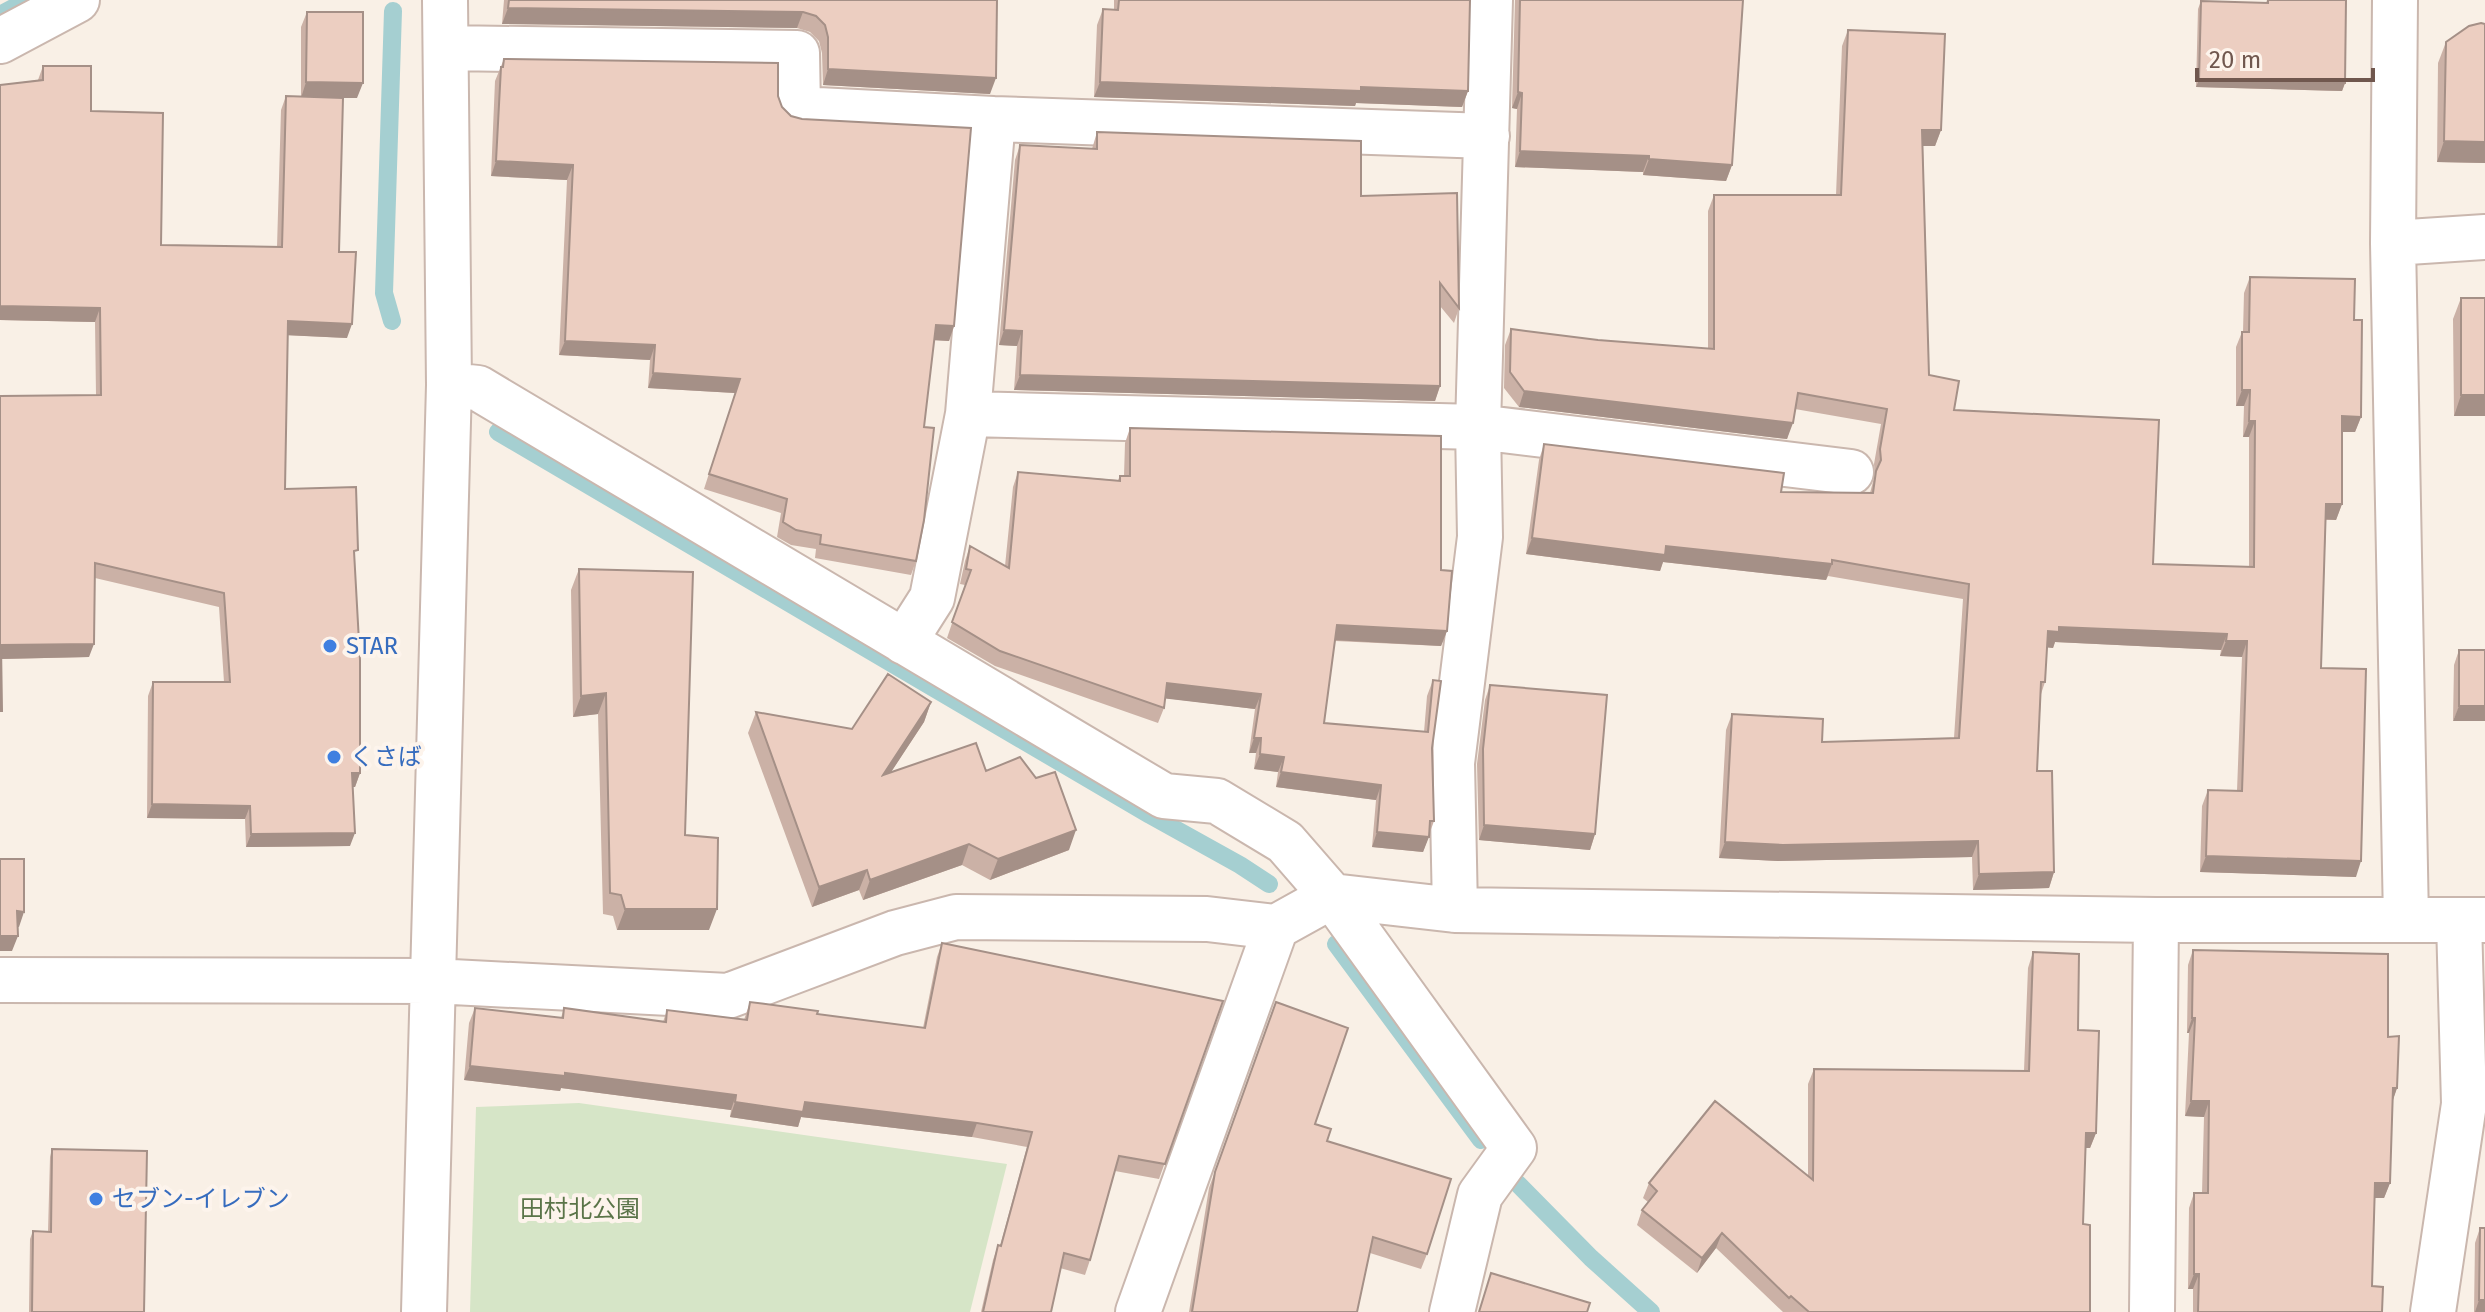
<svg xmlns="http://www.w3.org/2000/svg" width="2485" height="1312" font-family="'Fira Sans','Noto Sans JP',sans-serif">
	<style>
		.green { fill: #d6e5c7 }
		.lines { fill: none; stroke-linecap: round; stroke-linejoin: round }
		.stream { stroke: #a5cfd1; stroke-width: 18 }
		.minor-casing { stroke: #cab7ae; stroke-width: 48 }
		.minor { stroke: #fff; stroke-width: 44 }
		.wall { fill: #cbb1a6 }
		.shaded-wall { fill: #a59087 }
		.building { fill: #eccec1; stroke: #a59087; stroke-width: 2 }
		.shop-dot { fill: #3f7fe0; stroke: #fdf4ec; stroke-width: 3 }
		.labels { text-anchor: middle; stroke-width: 8; stroke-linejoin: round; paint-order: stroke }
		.shop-label { font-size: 24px; fill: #366cbe; stroke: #fdf4ec; text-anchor: start }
		.park-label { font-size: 24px; fill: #5a7448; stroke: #fdf4ec }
	</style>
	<rect width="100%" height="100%" fill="#f9f0e6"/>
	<path class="green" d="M579 1103 1007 1164 970 1312H470L476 1107Z"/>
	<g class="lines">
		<path class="stream" d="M0 15 28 0
			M392 321 384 293 393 11
			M498 432 1150 815 1240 865 1269 884
			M1336 944 1481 1140
			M1517 1183 1591 1258 1651 1312"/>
		<g class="minor-casing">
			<path id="minor" d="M2395 0 2393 243 2406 920
				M0 41 77 0
				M447 48 797 53 798 109 993 119 968 414 932 598 904 642
				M993 119 1487 136
				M2393 243 2485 237
				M449 385 478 388 1164 796 1217 801 1285 842 1332 896 1514 1148 1480 1195 1452 1312
				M968 414 1478 427 1851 472
				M1455 910 1452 763 1480 537 1478 427 1490 0
				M0 980 433 981 728 996 895 933 956 917 1207 919 1276 927 1332 896 1455 910 2156 920H2485
				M424 1312 449 385 445 0
				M1138 1312 1276 927
				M2152 1312 2156 920
				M2433 1312 2464 1104 2459 921"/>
		</g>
		<use href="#minor" class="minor"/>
	</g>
	<path class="wall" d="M504 0H997L990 94 823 85 822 53 819 41 810 32 797 28 502 24Z
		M1114 0H1470L1468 91 1462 107 1356 103 1355 106 1094 97 1097 25 1103 9 1114 10Z
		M1515 0H1743L1732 165 1726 181 1643 175V172L1515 167 1517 109 1512 108Z
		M2267 0H2346L2345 83 2342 91 2196 87 2198 9 2201 1 2266 3Z
		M307 12 357 98H343L339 252 347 338 287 335 285 489 354 560 360 773 355 787H353L350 846 246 847 245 819 147 818 148 696 153 682H224L219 607 95 578 89 657 1 659 0 396 96 395 95 322 0 320V85L38 80 43 66 91 111 161 245 277 247 281 110 286 96 301 97V27Z
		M1848 30 1941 130 1935 146H1923L1929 375 1954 410 2153 564 2249 567V437H2243L2244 406H2236V347L2242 332H2243L2244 293 2250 277 2354 320 2361 417 2355 432H2342V504L2336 520H2326L2321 668 2356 877 2200 872 2202 806 2208 790 2237 791 2242 657 2220 656 2221 650 2055 642 2053 648 2047 647 2045 682 2041 694 2037 771 2054 872 2049 888 1973 890 1972 857 1778 861 1719 858 1726 730 1732 714 1822 742 1954 738 1963 599 1828 576 1826 580 1663 562 1660 571 1526 554 1539 460 1544 444 1781 492 1870 493 1875 474 1874 464 1881 424 1795 409 1787 439 1519 407 1504 388 1505 345 1511 329 1598 340 1708 349V211L1714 195H1836L1842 46Z
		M2446 42 2485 163 2437 162 2438 63Z
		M504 59 778 96 782 107 954 326 949 341 934 340 924 427 916 561 911 575 815 558 816 549 791 545 777 537 781 513 704 489 735 393 648 388 650 360 559 355 567 180 491 176 495 81Z
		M1097 132 1361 196 1457 193 1459 308 1454 323 1440 306V386L1435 401 1014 390 1017 346 999 345 1015 160 1020 145 1092 149Z
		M2461 298 2485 416H2454L2453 319Z
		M1130 428 1441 570 1447 631 1441 646 1335 641 1324 723 1424 732 1427 696 1433 680 1434 821 1423 852 1372 847 1376 800 1276 787 1278 772 1254 769 1256 753H1249L1255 709 1165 698 1164 708 1158 723 995 666 947 638 965 585 960 584 965 561 970 546 1005 566 1013 487 1018 472 1118 480 1120 476H1124L1125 443Z
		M579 569 685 835 709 930H617L613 916 603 914 598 714 573 717 571 590Z
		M2459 650H2485L2453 721 2454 665Z
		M1490 685 1595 834 1590 850 1479 840 1477 764 1485 700Z
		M931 702 924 722 891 772 986 771 1069 850 990 880 962 865 863 900 859 890 812 907 748 733 756 712 852 729Z
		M942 943 1223 1001 1159 1179 1115 1171 1090 1260 1085 1275 1060 1268 1051 1312H981L993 1260 998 1245 1000 1246 1027 1147 972 1137 801 1117 798 1127 730 1117 731 1110 561 1088 560 1091 464 1080 469 1023 475 1008 561 1018 564 1008 663 1022 667 1010 744 1020 750 1002 817 1014 923 1028 937 957Z
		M2193 950 2388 1037 2397 1088 2392 1102 2390 1183 2384 1198H2375L2372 1286 2382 1312H2193V1289H2188L2189 1208 2194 1193H2202L2204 1117 2185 1116 2189 1033H2187L2188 965Z
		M2033 952 2078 1030 2096 1133 2090 1148H2085L2083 1224 2090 1312H1783L1716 1248 1697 1273 1637 1225 1642 1210 1648 1202 1643 1198 1649 1183 1808 1176V1084L1814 1069 2024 1071 2028 968Z
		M1276 1002 1315 1124 1327 1141 1427 1254 1421 1269 1370 1253 1357 1312H1189L1209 1188Z
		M52 1149 144 1312H29L30 1239 33 1231 48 1232 50 1157Z
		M2480 1228 2485 1312H2474L2475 1243Z"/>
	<path class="shaded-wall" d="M508 8 803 12 797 28 502 24Z
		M828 69 996 78 990 94 823 85Z
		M2199 80 2345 83 2342 91 2196 87Z
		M306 82 363 83 357 98H301Z
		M1100 82 1361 87 1468 91 1462 107 1356 103 1355 106 1094 97Z
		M1518 92 1522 93 1517 109 1512 108Z
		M1922 130H1941L1935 146H1916Z
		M2444 141 2485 142V163L2437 162Z
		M1520 151 1649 156 1643 172 1515 167Z
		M1649 159 1732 165 1726 181 1643 175Z
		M496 161 573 165 567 180 491 176Z
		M0 306 100 308 95 322 0 320Z
		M288 321 352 324 347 338 283 335Z
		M936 325 954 326 949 341 931 340Z
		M1004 330 1022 331 1017 346 999 345Z
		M565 341 655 345 650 360 559 355Z
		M653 373 740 379 735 393 648 388Z
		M1020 375 1440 386 1435 401 1014 390Z
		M2242 390H2250L2244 406H2236Z
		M1524 391 1793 423 1787 439 1519 407Z
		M2461 395H2485V416H2454Z
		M2342 416 2361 417 2355 432H2337Z
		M2249 421H2255L2249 437H2243Z
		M2326 504H2342L2336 520 2320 519Z
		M1532 538 1666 546 1832 564 1826 580 1663 562 1660 571 1526 554Z
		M1337 625 1447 631 1441 646 1332 640Z
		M2059 627 2227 634 2221 650 2055 642 2053 648 2043 647 2048 631Z
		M2226 641H2247L2242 657 2220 656Z
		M94 644 89 657 0 659 1 645Z
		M1167 683 1261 694 1255 709 1161 698Z
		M606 693 598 714 573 717 581 696Z
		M931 702 924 722 876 795 883 775Z
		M2459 706H2485V721H2453Z
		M1254 738H1261L1256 753H1249Z
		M1260 754 1284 757 1278 772 1254 769Z
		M1281 772 1381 785 1376 800 1276 787Z
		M352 773H360L355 787H347Z
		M152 804 250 806 245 819 147 818Z
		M1484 825 1595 834 1590 850 1479 840Z
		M1076 830 1069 850 990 880 998 859Z
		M1377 832 1429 837 1423 852 1372 847Z
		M355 833 350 846 246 847 251 834Z
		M1978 841 1972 857 1778 861 1719 858 1725 842Z
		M969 844 962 865 863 900 870 880Z
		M2206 856 2361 861 2356 877 2200 872Z
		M867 870 859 890 812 907 819 887Z
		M2054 872 2049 888 1973 890 1979 874Z
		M625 909H717L709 930H617Z
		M17 911 24 912 19 927 12 926Z
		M0 936H18L12 951H0Z
		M2192 1018H2195L2189 1033H2187Z
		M470 1066 565 1073 736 1095 731 1110 561 1088 560 1091 464 1080Z
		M2393 1088H2397L2392 1103Z
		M2191 1101H2209L2204 1117 2185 1116Z
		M735 1102H805L977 1123 972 1137 801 1117 798 1127 730 1117Z
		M2086 1133H2096L2090 1148H2080Z
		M2375 1183H2390L2384 1198H2370Z
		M1722 1233 1716 1248 1697 1273 1702 1258Z
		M2194 1274H2199L2193 1289H2188Z
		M2479 1300H2485V1312H2475Z"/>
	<path class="building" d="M509 0H997L996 78 828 69V37L825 25 816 16 803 12 508 8Z
		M1119 0H1470L1468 91 1361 87V91L1100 82 1103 9 1118 10Z
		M1520 0H1743L1732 165 1649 159V156L1520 151 1522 93 1518 92Z
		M2268 0H2346L2345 83 2199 80 2201 1 2268 3Z
		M307 12H363V83L306 82Z
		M2481 23 2485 24V142L2444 141 2446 42 2469 26Z
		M1848 30 1945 34 1941 130H1922L1929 375 1959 381 1954 410 2159 420 2153 564 2254 567 2255 421H2249L2250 390H2242V332H2249L2250 277 2355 279 2354 320H2362L2361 417 2342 416V504H2326L2321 668 2366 669 2361 861 2206 856 2208 790 2242 791 2247 641H2226L2227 634 2059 627V632L2048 631 2045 682H2041L2037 771H2052L2054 872 1979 874 1978 841 1783 845 1725 842 1732 714 1823 719 1822 742 1959 738 1969 584 1832 560V564L1666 546 1665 555 1532 538 1544 444 1784 473 1781 492 1873 493 1876 471 1881 460 1880 449 1887 409 1798 393 1793 423 1524 391 1510 372 1511 329 1598 340 1714 349V195H1841Z
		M504 59 778 63V96L782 107 791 116 802 119 971 128 954 326 936 325 924 427 934 428 924 520 916 561 820 544 821 535 796 530 783 522 787 499 709 474 740 379 653 373 655 345 565 341 573 165 496 161 501 67H503Z
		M43 66H91V111L163 113 161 245 282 247 286 96 343 98 339 252H356L352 324 288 321 285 489 356 487 358 550 354 551 360 660V773H352L355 833 251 834 250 806 152 804 153 682H230L224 593 95 563 94 644 1 645 2 711H0V396L101 395 100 308 0 306V85L43 80Z
		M1097 132 1361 141V196L1457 193 1459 308 1440 283V386L1020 375 1022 331 1004 330 1020 145 1097 149Z
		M2461 298H2485V395H2461Z
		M1130 428 1441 436V570L1452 571 1447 631 1337 625 1324 723 1428 732 1433 680 1441 681 1432 748 1434 821H1430L1429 837 1377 832 1381 785 1281 772 1284 757 1260 754 1261 738H1254L1261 694 1167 683 1164 708 1000 651 952 622 971 570 966 569 970 546 1009 568 1018 472 1120 481V476H1130Z
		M579 569 693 572 685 835 718 838 717 909H625L621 895 610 893 606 693 581 696Z
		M2459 650H2485V706H2459Z
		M888 674 931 702 883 775 976 743 986 771 1020 757 1036 778 1055 772 1076 830 998 859 969 844 870 880 867 870 819 887 756 712 852 729Z
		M1490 685 1607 695 1595 834 1484 825 1483 749Z
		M0 859H24V912L17 911 18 936H0Z
		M942 943 1223 1001 1165 1164 1119 1156 1090 1260 1064 1253 1051 1312H983L998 1245 1001 1246 1032 1132 977 1123 805 1102 803 1112 735 1102 736 1095 565 1073V1076L470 1066 475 1008 563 1018 564 1008 666 1022 667 1010 747 1020 750 1002 818 1011 817 1014 925 1028Z
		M2193 950 2388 954V1037L2399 1036 2397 1088H2393L2390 1183H2375L2372 1286 2383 1287 2382 1312H2198L2199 1274H2194V1193H2208L2209 1101H2191L2195 1018H2192Z
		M2033 952 2079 954 2078 1030 2099 1031 2096 1133H2086L2083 1224 2090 1225V1312H1809L1791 1296 1789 1298 1722 1233 1702 1258 1642 1210 1657 1191 1649 1183 1715 1101 1813 1180 1814 1069 2029 1071Z
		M1276 1002 1348 1028 1315 1124 1331 1129 1327 1141 1451 1179 1427 1254 1373 1237 1357 1312H1192L1215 1172Z
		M52 1149 147 1151 144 1312H32L33 1231 51 1232Z
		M2480 1228H2485V1300H2479Z
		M1491 1273 1590 1303 1587 1312H1479Z"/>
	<g class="shop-dot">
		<circle cx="330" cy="646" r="8"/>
		<circle cx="334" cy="757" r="8"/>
		<circle cx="96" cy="1199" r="8"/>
	</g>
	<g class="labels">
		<g class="shop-label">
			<text x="346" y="654">STAR</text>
			<text x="350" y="765">くさば</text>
			<text x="112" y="1207">セブン-イレブン</text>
		</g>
		<g class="park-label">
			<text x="580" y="1217">田村北公園</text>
		</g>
	</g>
	<path d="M2197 68v12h176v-12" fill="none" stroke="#70574e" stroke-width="4"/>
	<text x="2209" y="68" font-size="24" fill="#70574e" stroke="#fdf4ec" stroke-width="6" paint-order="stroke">20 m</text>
</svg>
